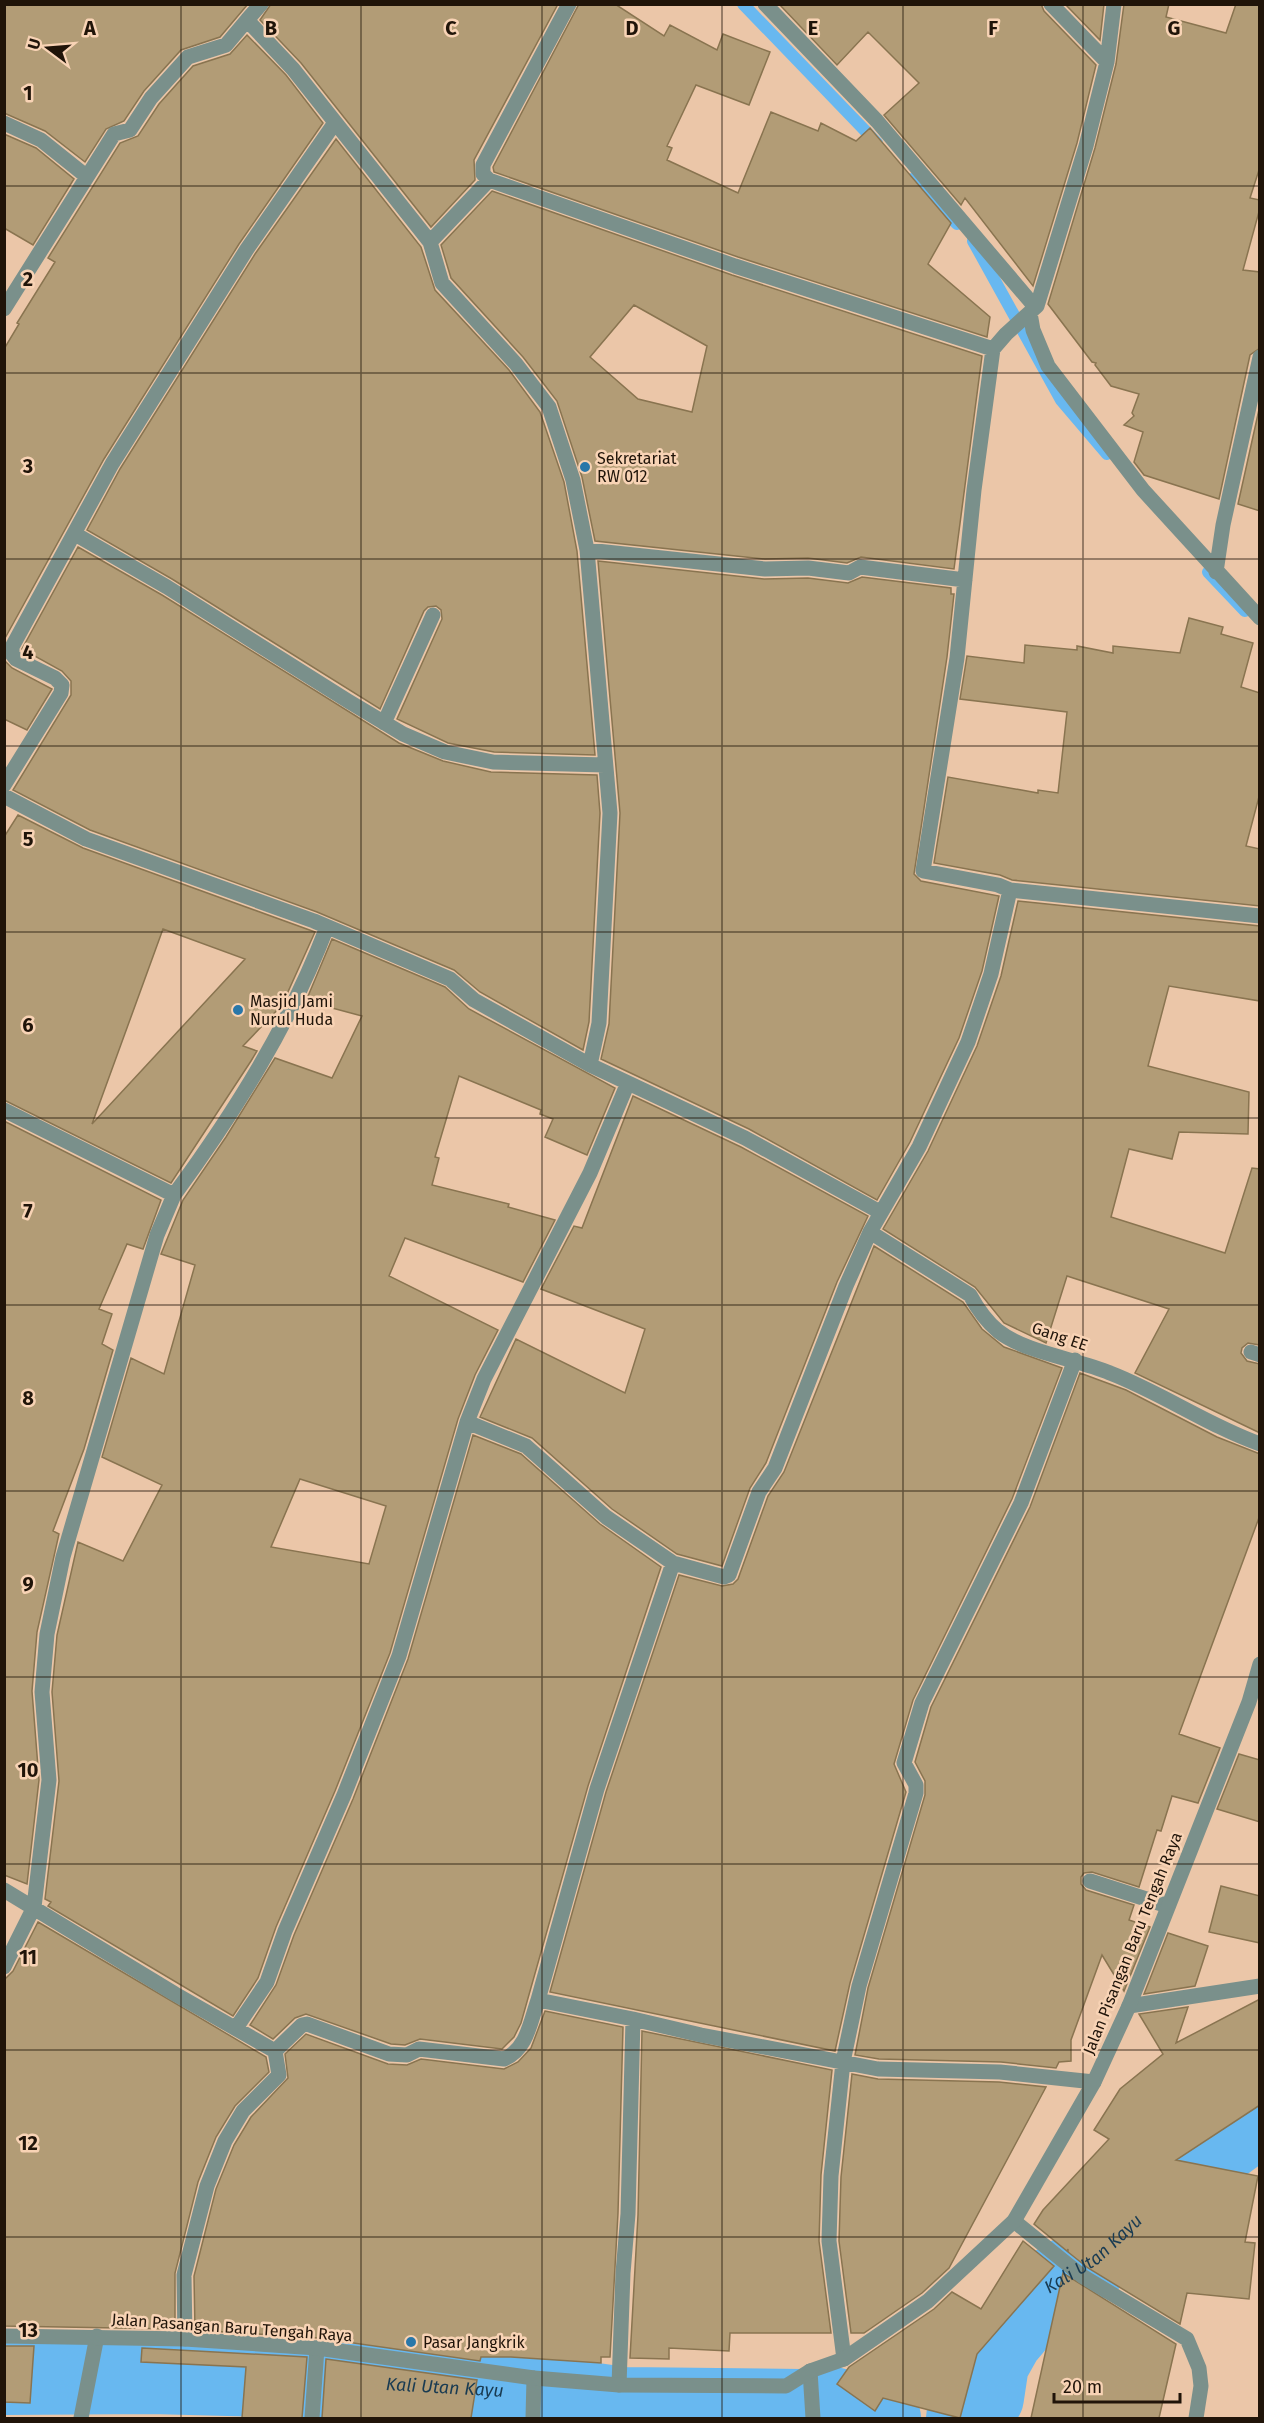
<svg xmlns="http://www.w3.org/2000/svg" width="1264" height="2423" font-family="'Fira Sans',sans-serif">
	<style>
		.lines { fill: none; stroke-linecap: round; stroke-linejoin: round }
		.stream { stroke: #68b8f0; stroke-width: 12 }
		.river { stroke: #68b8f0; stroke-width: 76 }
		.building { fill: #b29c76; stroke: #897450; stroke-width: 1.5; fill-rule: evenodd }
		.minor { stroke: #7a908b; stroke-width: 15 }
		.tertiary { stroke: #7a908b; stroke-width: 15 }
		.grid { fill: none; stroke: #201409; stroke-width: 1.5; stroke-opacity: 0.55 }
		.poi-dot { fill: #2977a9; stroke: #f8d3b5; stroke-width: 2 }
		.labels { text-anchor: middle; stroke-width: 5; stroke-linejoin: round; paint-order: stroke }
		.poi-label { font-size: 16px; fill: #201409; stroke: #f8d3b5; text-anchor: start }
		.street-label { font-size: 16px; fill: #201409; stroke: #f8d3b5 }
		.water-label { font-size: 18px; font-style: italic; fill: #193b52; stroke: #f8d3b5 }
		.grid-label { font-size: 20px; text-anchor: middle; font-weight: bold; fill: #201409; stroke: #f8d3b5; stroke-width: 5; stroke-linejoin: round; paint-order: stroke }
	</style>
	<rect width="100%" height="100%" fill="#ebc6a8"/>
	<g class="lines">
		<path class="stream" d="M743 4 877 143
			M912 179 957 224
			M973 241 1061 400 1107 454
			M1208 572 1245 611"/>
		<g class="river">
			<path id="s1" d="M4 2377 152 2376 334 2381 542 2393 624 2405 802 2407 829 2404 883 2418"/>
			<path id="s2" d="M964 2418 986 2397 991 2364 1005 2339 1049 2287 1095 2259 1194 2166 1260 2118"/>
		</g>
	</g>
	<path class="building" d="M4 4H248L220 37 181 50 144 91 124 121 106 129 85 162 45 131 4 113Z
		M271 4H558L474 160 475 180 431 227 301 63 260 20Z
		M579 4H615L664 36 670 25 717 50 723 34 770 52 749 105 696 85 667 146 672 148 667 160 738 193 771 112 818 131 821 123 856 141 870 128 951 223 928 264 990 317 987 337 738 257 494 172 493 167Z
		M779 4H1041L1044 11 1096 65 1077 143 1033 286 965 198 961 205 884 115 919 83 868 32 837 65Z
		M1065 4H1104L1100 40Z
		M1124 4H1169L1166 17 1226 33 1236 4H1260V167L1250 198 1260 200V208L1243 270 1260 272V348L1250 355 1219 499 1144 475 1134 462 1143 432 1124 425 1134 416 1132 413 1139 394 1111 386 1095 365 1096 363 1092 362 1048 304 1095 148 1116 64Z
		M247 35 286 75 323 123 239 244 104 459 4 640V349L19 324 17 323 55 262 48 258 120 143 138 136 159 104 193 66 230 54Z
		M4 134 36 148 74 179 33 245 4 228Z
		M336 139 421 247 435 290 509 370 540 412 564 482 577 551 595 755 494 752 448 743 397 719 442 619 441 610 436 606 428 607 424 611 380 709 172 579 87 530 120 469 255 254Z
		M492 191 732 275 982 356 954 569 861 557 847 563 808 558 765 559 595 541 582 477 557 401 523 357 451 278 441 245ZM634 305 707 346 692 412 638 399 590 357Z
		M1260 405V511L1238 504Z
		M78 547 162 595 399 743 443 761 491 772 597 775 600 813 589 1022 583 1050 480 992 454 970 317 912 90 830 13 790 71 695V681L62 671 22 649Z
		M598 561 764 579 808 578 848 583 862 577 951 588V594H954L947 657 914 874 921 881 999 896 982 971 959 1038 910 1142 877 1200 749 1129 601 1059 609 1024 620 813Z
		M1189 618 1223 627 1221 634 1253 643 1241 687 1260 693V793L1246 846 1260 849V906L1012 880 1000 875 934 863 948 777 1038 793V790L1058 793 1067 712 960 699 967 656 1024 663 1025 645 1077 650V646L1113 653V646L1180 653Z
		M4 660 12 668 52 689 27 730 4 719Z
		M18 815 83 848 315 932 282 1005 243 1046 257 1051 251 1061 171 1183 4 1100V837ZM163 929 245 959 92 1124Z
		M1018 901 1260 926V1001L1169 986 1148 1066 1249 1092 1248 1134 1179 1132 1172 1159 1129 1149 1111 1217 1225 1253 1252 1168 1260 1169V1345L1248 1343 1242 1348 1241 1353 1247 1361 1260 1364V1433L1135 1373 1169 1309 1067 1276 1046 1343 1004 1323 975 1287 883 1229 928 1151 977 1046 1001 976Z
		M332 939 445 987 469 1009 615 1088 587 1155 545 1137 553 1119 540 1114 541 1110 459 1076 435 1157 439 1158 432 1185 509 1204 508 1207 555 1220 523 1282 405 1238 389 1276 498 1330 475 1375 458 1419 390 1653 335 1791 276 1927 258 1978 233 2016 48 1906 51 1902 45 1899 59 1781 52 1692 57 1635 78 1542 123 1561 162 1485 102 1457 131 1358 164 1374 195 1265 161 1254 183 1200 226 1137 275 1058 332 1078 362 1016 306 1001ZM300 1479 386 1506 369 1564 271 1547Z
		M633 1096 741 1147 868 1216 837 1282 766 1463 750 1488 722 1566 677 1554 612 1509 532 1438 480 1417 516 1339 625 1393 645 1329 541 1289 574 1226 582 1228Z
		M4 1121 161 1200 143 1249 127 1244 99 1309 112 1314 102 1344 113 1350 84 1449 53 1531 59 1534 37 1632 32 1691 39 1780 27 1884 4 1875Z
		M874 1246 963 1302 982 1329 1004 1347 1062 1368 1012 1499 913 1700 894 1764 906 1792 850 1983 835 2051 550 1992 606 1792 679 1575 722 1586 733 1584 738 1579 768 1496 784 1472Z
		M1080 1373 1126 1390 1217 1437 1260 1454V1515L1179 1734 1220 1748 1198 1803 1172 1796 1161 1831 1157 1830 1139 1887 1092 1872 1084 1873 1081 1877V1884L1086 1890 1134 1905 1129 1920 1150 1927 1124 1991 1102 1955 1071 2040V2061L1059 2062 1056 2068 1001 2062 879 2059 855 2055 868 1988 925 1795V1781L915 1762 931 1707 1030 1507Z
		M473 1435 521 1454 600 1524 661 1567 588 1786 521 2023 514 2037 502 2049 420 2039 405 2045 391 2044 306 2014 295 2018 273 2039 250 2025 276 1985 294 1935 353 1799 408 1659Z
		M1239 1754 1260 1760V1822L1217 1809Z
		M1221 1886 1260 1896V1943L1209 1932Z
		M38 1922 266 2057 269 2072 235 2106 216 2137 198 2182 175 2273V2329L4 2326V1980L13 1971Z
		M1168 1933 1208 1946 1195 1986 1144 1994Z
		M1260 1999V2105L1176 2160 1258 2176 1245 2242 1255 2243 1249 2299 1187 2293 1180 2324 1088 2268 1068 2252V2249L1067 2251 1034 2224 1043 2210 1109 2139 1094 2130 1120 2089 1163 2054 1139 2014 1188 2007 1176 2043Z
		M545 2011 623 2027 618 2213 610 2357H601V2363L511 2357H481L480 2361 318 2338 195 2330 194 2276 216 2189 234 2145 251 2117 288 2078 285 2054 306 2034 388 2064 407 2065 421 2059 504 2069 518 2062 531 2048Z
		M642 2031 832 2070 821 2175 819 2241 831 2333H730L729 2351 669 2348V2359L630 2358 638 2215Z
		M852 2074 878 2079 999 2082 1046 2087 949 2268 922 2293 864 2333H851L839 2241 841 2177Z
		M1023 2241 1054 2266 977 2354 960 2418 883 2398 875 2411 837 2384 849 2367 934 2309 952 2292 981 2309Z
		M1063 2273 1176 2344 1159 2418H1031Z
		M4 2346H34L30 2403 4 2402Z
		M142 2348 307 2357 302 2418H242L246 2367 141 2362Z
		M326 2359 477 2380 471 2418H322Z"/>
	<g class="lines">
		<path class="minor" d="M569 4 483 165V174L489 180 735 266 993 349
			M765 4 877 121 1030 301 1037 306
			M1051 4 1107 62
			M247 20 261 4
			M4 123 41 140 86 176
			M430 242 489 180
			M4 309 114 134 130 130 151 98 188 57 226 45 247 20 293 69 430 242 442 283 516 364 549 407 573 480 587 550 610 813 599 1023 590 1065
			M1030 313 1033 330 1048 366 1143 490 1260 618
			M75 534 167 587 348 701 403 734 445 752 493 762 605 765
			M587 550 765 569 808 568 849 573 860 567 965 580
			M1216 572 1223 525 1260 357
			M384 723 433 615
			M4 785 61 693 62 685 55 678 16 659 12 654V647L112 464 247 249 334 124
			M4 796 86 839 314 921 450 979 474 1000 590 1065 745 1138 880 1212
			M1010 890 998 885 923 871 957 658 974 490 993 349 1006 334 1037 306 1086 146 1107 62 1114 4
			M4 1110 174 1195C235 1112 290 1024 327 927
			M870 1232 970 1295C977 1308 986 1321 998 1331 1026 1353 1077 1359 1110 1373 1162 1393 1207 1425 1260 1444
			M1251 1352 1260 1355
			M467 1422 526 1446 606 1517 673 1563
			M1090 1881 1168 1906
			M4 1890 175 1994 275 2051 279 2075 243 2111 225 2141 207 2186 184 2275 185 2339
			M4 1967 34 1907 49 1780 42 1692 47 1634 63 1557 157 1235 174 1195
			M1129 2006 1260 1986
			M633 2019 701 2035 878 2069 1000 2072 1094 2082
			M236 2028 267 1982 285 1931 344 1795 399 1656 467 1422 484 1379 590 1173 627 1085
			M275 2051 302 2025 307 2024 389 2054 407 2055 419 2049 504 2059C527 2049 530 2023 538 2000
			M1014 2221 1082 2276 1187 2339 1199 2368 1201 2386 1196 2418
			M844 2359 829 2241 831 2176 843 2062 859 1986 916 1793V1785L904 1763 922 1703 1021 1503 1075 1360
			M810 2371 813 2418
			M619 2385 623 2273 628 2214 633 2019 538 2000 597 1789 673 1563 724 1577 729 1575 759 1492 775 1468 846 1286 870 1232 919 1147 968 1042 991 974 1010 890 1260 916
			M81 2418 97 2336
			M312 2418 317 2348
			M533 2418 534 2378"/>
		<path class="tertiary" d="M4 2336 185 2339 317 2348 534 2378 619 2385 786 2386 810 2371 844 2359 928 2301 1014 2221 1094 2082 1129 2006 1249 1702 1260 1664"/>
	</g>
	<path class="grid" d="M181 4V2418M361 4V2418M542 4V2418M722 4V2418M903 4V2418M1083 4V2418M4 186H1260M4 373H1260M4 559H1260M4 746H1260M4 932H1260M4 1118H1260M4 1305H1260M4 1491H1260M4 1677H1260M4 1864H1260M4 2050H1260M4 2237H1260"/>
	<g class="poi-dot">
		<circle cx="585" cy="467" r="6"/>
		<circle cx="238" cy="1010" r="6"/>
		<circle cx="411" cy="2342" r="6"/>
	</g>
	<g class="labels">
		<g class="poi-label">
			<text x="597" y="464">Sekretariat<tspan x="597" dy="18">RW 012</tspan></text>
			<text x="250" y="1007">Masjid Jami<tspan x="250" dy="18">Nurul Huda</tspan></text>
			<text x="423" y="2348">Pasar Jangkrik</text>
		</g>
		<g class="street-label">
			<text transform="translate(1060 1336) rotate(19)" y="6">Gang EE</text>
			<text transform="translate(1132 1943) rotate(-68)" y="6">Jalan Pisangan Baru Tengah Raya</text>
			<text transform="translate(232 2327) rotate(4)" y="6">Jalan Pasangan Baru Tengah Raya</text>
		</g>
		<g class="water-label">
			<text dy="6" stroke="none"><textPath href="#s2" startOffset="216">Kali Utan Kayu</textPath></text>
			<text dy="6" stroke="none"><textPath href="#s1" startOffset="441">Kali Utan Kayu</textPath></text>
		</g>
	</g>
	<g class="grid-label">
		<text x="90" y="35">A</text>
		<text x="271" y="35">B</text>
		<text x="451" y="35">C</text>
		<text x="632" y="35">D</text>
		<text x="813" y="35">E</text>
		<text x="993" y="35">F</text>
		<text x="1174" y="35">G</text>
		<text x="28" y="100">1</text>
		<text x="28" y="286">2</text>
		<text x="28" y="473">3</text>
		<text x="28" y="659">4</text>
		<text x="28" y="846">5</text>
		<text x="28" y="1032">6</text>
		<text x="28" y="1218">7</text>
		<text x="28" y="1405">8</text>
		<text x="28" y="1591">9</text>
		<text x="28" y="1777">10</text>
		<text x="28" y="1964">11</text>
		<text x="28" y="2150">12</text>
		<text x="28" y="2337">13</text>
	</g>
	<rect width="1264" height="2423" fill="none" stroke="#201409" stroke-width="12"/>
	<g transform="translate(48 48) rotate(286)" stroke="#f8d3b5" stroke-width="4.5" paint-order="stroke">
	<path d="M0-4.5L10 22L0 15L-10 22Z" fill="#201409"/>
	<text y="-9" font-size="16" font-weight="bold" text-anchor="middle" fill="#201409">U</text>
	</g>
	<path d="M1054 2393v9h126v-9" fill="none" stroke="#201409" stroke-width="3"/>
	<text x="1063" y="2393" font-size="18" fill="#201409" stroke="#f8d3b5" stroke-width="4.5" paint-order="stroke">20 m</text>
</svg>
